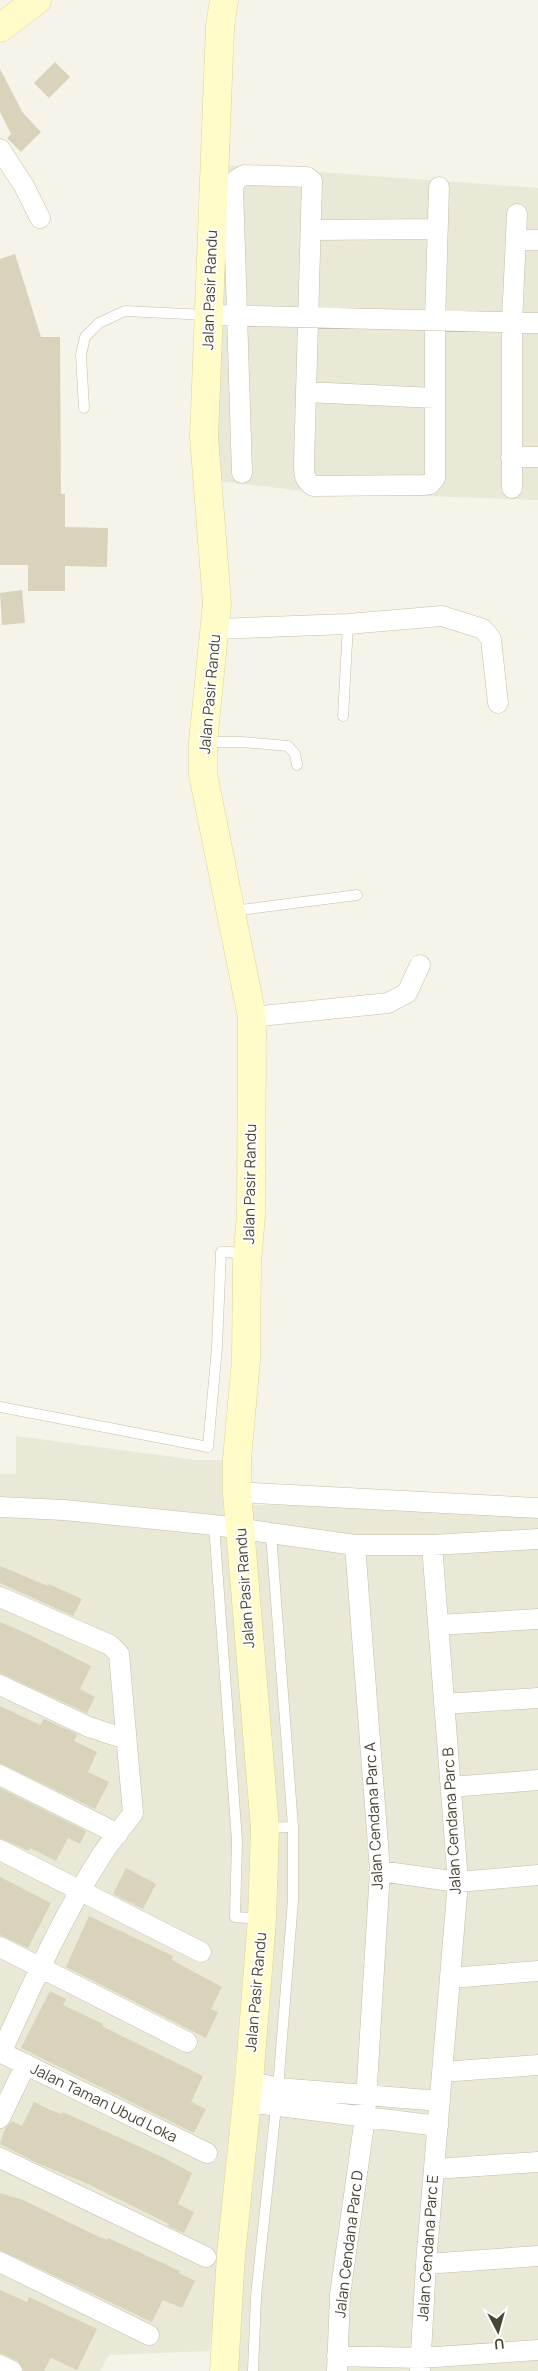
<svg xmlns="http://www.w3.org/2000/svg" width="538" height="2371" font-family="Manrope,sans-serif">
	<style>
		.residential { fill: #eae8d6 }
		.building { fill: #d9d3bc }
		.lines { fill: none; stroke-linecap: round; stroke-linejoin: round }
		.lane-casing { stroke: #c3bfaa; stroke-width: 11 }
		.street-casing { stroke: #c3bfaa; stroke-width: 21 }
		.secondary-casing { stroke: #dad593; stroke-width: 29 }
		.lane { stroke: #fff; stroke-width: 10 }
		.street { stroke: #fff; stroke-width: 20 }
		.secondary { stroke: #fffcc9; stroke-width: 28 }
		.labels { text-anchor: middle; stroke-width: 4; stroke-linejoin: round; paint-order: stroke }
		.street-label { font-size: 15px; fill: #4a4636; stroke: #fff }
	</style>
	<rect width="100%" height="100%" fill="#f6f4e8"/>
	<path class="residential" d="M223 165 538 188V500L313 492 216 481Z
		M16 1436 196 1460H224L253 1839 247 1935 210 2351 109 2355 100 2371H0V1474H16Z
		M296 1504 441 1513 538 1514V2371H233L271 1892 250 1505Z"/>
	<path class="building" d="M55 62 70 77 49 98 34 83Z
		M0 69 23 113 41 132 21 152 7 138 11 134 0 112Z
		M15 254 41 337H60L61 494H65V527L108 528 107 567 65 566V591H28V565H0V259Z
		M22 590 25 623 2 625 0 593Z
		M0 1566 48 1586 49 1584 82 1599 73 1616 0 1583Z
		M0 1622 30 1635 91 1666 80 1689 95 1697 87 1713 0 1673Z
		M0 1706 40 1725 44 1719 77 1734 74 1741 97 1752 88 1772 109 1782 95 1809 0 1763Z
		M0 1788 86 1831 80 1844 68 1838 56 1861 30 1848 29 1851 0 1838Z
		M126 1868 156 1884 143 1909 113 1894Z
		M0 1877 51 1903 28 1948 0 1935Z
		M89 1916 173 1956 172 1960 222 1987 211 2009 218 2012 206 2038 66 1967Z
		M50 1991 66 1999 63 2005 103 2024 102 2026 203 2076 191 2102 206 2109 194 2133 21 2048Z
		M34 2102 50 2110 62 2114 63 2112 162 2157 192 2173 178 2204 194 2212 184 2233 168 2226 169 2224 88 2184 37 2163 0 2144 5 2129 12 2121 22 2126Z
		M0 2193 23 2200 93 2234 107 2240 108 2238 180 2271 179 2273 195 2281 182 2308 163 2300 152 2322 0 2250Z
		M0 2290 27 2302 29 2297 97 2329 77 2370 51 2358 44 2371H24L18 2361 0 2353Z"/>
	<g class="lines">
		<g class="lane-casing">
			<path id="lane" d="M84 408 81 355 85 337 99 323 125 311 207 315
				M343 716 348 624
				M204 742H242L288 746 295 754 297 765
				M233 911 357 895
				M0 1407 208 1447 217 1347 221 1252H232L245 1261
				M214 1525 237 1841 235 1917 261 1919
				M266 1828 293 1827
				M253 2371 256 2296 278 2088 293 1900V1827L271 1534"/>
		</g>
		<g class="street-casing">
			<path id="street" d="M0 149 24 186 40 218
				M311 230 437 229
				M516 240H538
				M210 315 538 323
				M306 392 435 398
				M511 457H538
				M242 473 233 187 236 180 244 175 307 177 312 181 304 464C304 474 304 480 313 486L423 485 430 484 435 478V321L439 187
				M512 488V322L517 214
				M216 629 348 624 442 616 483 629 491 639 498 703
				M252 1017 388 1003 407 993 420 965
				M237 1492 538 1508
				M0 1507 64 1510 214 1525 355 1545H432L538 1539
				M0 1597 110 1645 119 1654 133 1813C123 1827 112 1839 103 1853 62 1916 32 1985 1 2053
				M438 1625 538 1619
				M0 1685 89 1727 126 1739
				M444 1704 538 1698
				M0 1775 118 1834
				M451 1787 538 1780
				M0 1850 201 1952
				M380 1871 458 1882 538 1875
				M0 1947 187 2042
				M450 1978 538 1971
				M0 2052 207 2153
				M442 2072 538 2065
				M249 2081 278 2088 440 2101
				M247 2102 438 2126
				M0 2118 26 2064
				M0 2158 206 2257
				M434 2169 538 2162
				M0 2262 149 2335
				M426 2264 538 2256
				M337 2356 420 2358 538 2350
				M0 2365 12 2371
				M337 2371 340 2295 365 2117 380 1871 355 1545
				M420 2371 426 2264 458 1882 432 1545"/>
		</g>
		<g class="secondary-casing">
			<path id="secondary" d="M0 28 37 0
				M224 2371 231 2255 249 2081 262 1919 265 1828 237 1492V1459L246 1360 247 1262 251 1215 252 1017 203 774V742L217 603 204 437 220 27 224 0"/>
		</g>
		<use href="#lane" class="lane"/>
		<use href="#street" class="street"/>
		<use href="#secondary" class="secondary"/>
	</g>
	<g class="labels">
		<g class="street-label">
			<text transform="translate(210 290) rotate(-88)" y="5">Jalan Pasir Randu</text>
			<text transform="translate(210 694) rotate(-85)" y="5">Jalan Pasir Randu</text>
			<text transform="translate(250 1184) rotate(-89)" y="5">Jalan Pasir Randu</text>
			<text transform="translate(245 1588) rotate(-94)" y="5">Jalan Pasir Randu</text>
			<text transform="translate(374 1816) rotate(-93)" y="5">Jalan Cendana Parc A</text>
			<text transform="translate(452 1821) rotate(-93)" y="5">Jalan Cendana Parc B</text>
			<text transform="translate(256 1992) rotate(-85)" y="5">Jalan Pasir Randu</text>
			<text transform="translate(104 2103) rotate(26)" y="5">Jalan Taman Ubud Loka</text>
			<text transform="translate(349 2244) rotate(-83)" y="5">Jalan Cendana Parc D</text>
			<text transform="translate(428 2248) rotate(-86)" y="5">Jalan Cendana Parc E</text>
		</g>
	</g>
	<g transform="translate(498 2331) rotate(174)" stroke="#ffffff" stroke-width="4" paint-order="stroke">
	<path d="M0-4L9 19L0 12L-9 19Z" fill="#4a4636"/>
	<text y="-8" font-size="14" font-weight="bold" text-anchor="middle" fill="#4a4636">U</text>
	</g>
</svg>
